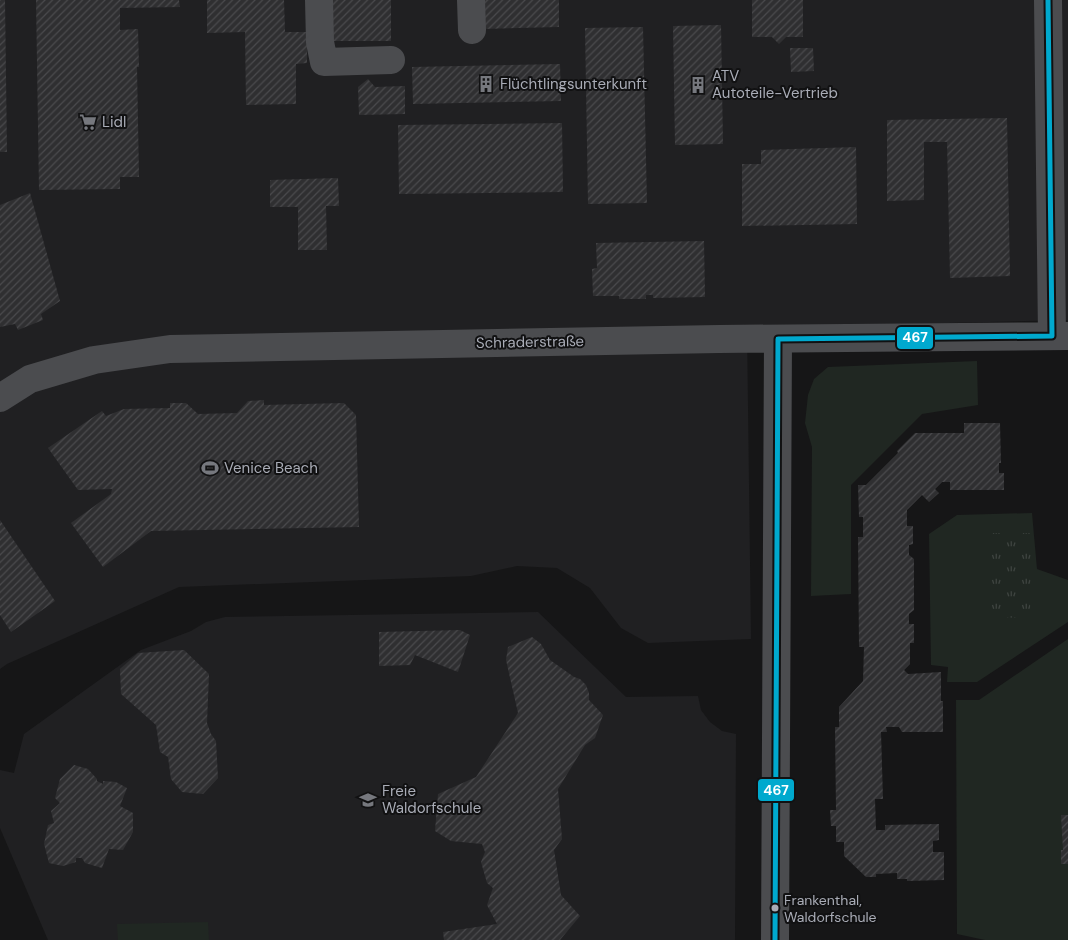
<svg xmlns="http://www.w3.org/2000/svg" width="1068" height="940" font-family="'DM Sans',sans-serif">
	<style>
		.built { fill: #202022 }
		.grass { fill: #202722 }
		.park { fill: url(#park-tufts) }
		.building { fill: url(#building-hatch) }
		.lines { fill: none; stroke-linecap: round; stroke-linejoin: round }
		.minor { stroke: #4b4c4f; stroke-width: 28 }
		.bus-1-casing { stroke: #111112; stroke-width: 9 }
		.bus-1 { stroke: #00a9ce; stroke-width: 5 }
		.bus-dot { fill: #a9acb6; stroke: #111112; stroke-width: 2 }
		.labels { text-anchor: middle; stroke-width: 4; stroke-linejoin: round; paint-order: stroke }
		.bus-label { font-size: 14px; fill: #a9acb6; stroke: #111112; text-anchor: start }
		.poi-label { font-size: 15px; fill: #a9acb6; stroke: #111112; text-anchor: start }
		.street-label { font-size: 15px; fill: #a9acb6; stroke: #111112 }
		.line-badge { stroke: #111112; stroke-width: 2 }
		.badge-label { font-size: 14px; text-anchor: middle; font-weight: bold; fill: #fff }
	</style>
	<defs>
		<pattern id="park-tufts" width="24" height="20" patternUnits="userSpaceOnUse" patternTransform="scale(1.25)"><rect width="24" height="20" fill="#202722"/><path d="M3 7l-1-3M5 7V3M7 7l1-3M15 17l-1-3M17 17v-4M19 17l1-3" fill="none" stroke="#3e4440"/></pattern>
		<pattern id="building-hatch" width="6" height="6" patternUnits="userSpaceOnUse" patternTransform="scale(1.25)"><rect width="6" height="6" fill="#2f2f31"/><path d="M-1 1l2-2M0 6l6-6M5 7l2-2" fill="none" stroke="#4a4a4d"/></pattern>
	</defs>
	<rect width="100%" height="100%" fill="#161617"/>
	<path class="built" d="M0 0H1068V320L747 328 751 639 648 643 621 628 590 588 557 568 517 566 471 576 179 587 7 664 0 669Z
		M538 612 626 697 698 696 701 710 710 722 722 731 736 734 735 940H48L0 828V770L14 773 24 734 141 650 191 631 206 622 225 617Z"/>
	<path class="grass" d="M977 361 978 405 922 414 851 485V594L811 596 812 447 805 423 808 395 814 379 828 367Z
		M1032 513 1037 569 1068 580V622L977 682H947L948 667 931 665 929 534 957 515Z
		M1068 639V940H985L957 934 956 700H979Z
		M208 922 209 940H118L117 924Z"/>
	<path class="park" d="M992 533H1031L1030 618 990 617Z"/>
	<path class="building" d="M0 0H5L7 152H0Z
		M36 0H179L180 7 120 8V30L138 29 139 67H137L139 177H120V189L39 190Z
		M207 0H284L285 32H307V63L296 64V104L246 105 245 32 207 33Z
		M329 0H391V41H330Z
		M482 0H559V27L482 29Z
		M752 0H803V37H786L779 44 772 37H752Z
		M721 25 723 144 675 145 673 26Z
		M643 27 647 203 588 204 585 28Z
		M790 48H813L814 71 791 72Z
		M560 64 561 101 413 104 412 67Z
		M368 79 375 87 405 86V114L359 115 358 87Z
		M1007 118 1010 276 950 278 947 142H924V200L887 201V120Z
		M562 123 563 192 399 194 398 125Z
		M856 147 857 224 742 226V164H761V150Z
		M338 178 339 206H326L327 250H298V207H270V180Z
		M30 193 60 301 41 314 43 320 18 330 15 324 0 327V205Z
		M704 241 705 297 653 298V295H646V299H619V296H593L592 269 597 268 596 243Z
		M264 400V405L344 403 356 415 359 527 151 531 103 567 71 523 111 494 112 489 78 490 48 448 102 411 106 416 124 409 170 408V403H186L198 414 237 413 248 401Z
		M964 423H1000L1001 463H999V473H1004V490H950V482H942L935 489 939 493 929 502 922 495 907 510V526H913V544L909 545V555L914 559V610L909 614V624H914V643H910V664L904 670 908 674 941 672V701H943V732H902L899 727H886L887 732H881L883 799H875L876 830H885V825L939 824V840L933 841V852H944V880L907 881V879H897V873L876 874V877H866L844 856V842H836V826H831L830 810H836L835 727H839V707L863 681 864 647H859L858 537H863V517H859L858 485H866L898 453 897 451 915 433H964Z
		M0 520 55 601 11 632 0 615Z
		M460 630 470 635 458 672 415 655 410 665 379 666V632Z
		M532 637 541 644 550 660 574 677 580 679 586 685 589 693V700L603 715 595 738 585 745 558 789 562 839 554 850 561 895 580 916 560 940H444L443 932 497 924 487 905 493 888 487 883 481 862 485 852 482 844 451 841 435 831 438 794 476 777 518 713 506 660 508 647Z
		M184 650 209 674 207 723 211 734 216 741 218 778 203 794 182 792 171 779 168 757 160 752 156 725 121 694 120 669 138 653Z
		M74 765 88 769 97 779V781L103 784V781L116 782 127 788 120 806 133 813V832L123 850 109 849 102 868 85 863 82 858H76V862L63 866 49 863 44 844 48 825 54 823 51 811 60 803 55 798 60 779Z
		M1061 815H1068V864H1061V850H1063Z"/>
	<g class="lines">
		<path class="minor" d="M319 0 320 42 324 62 391 60
			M471 0 472 30
			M1048 0 1052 336
			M0 398 30 379 94 360 170 349 719 339 1068 336
			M775 940 778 339"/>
		<g class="bus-1-casing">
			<path id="bus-1" d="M1048 0 1052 336
				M778 339 1052 336
				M775 940 778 339"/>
		</g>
		<use href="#bus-1" class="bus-1"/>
	</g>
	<defs>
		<g id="building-bare" transform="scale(1.35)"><path d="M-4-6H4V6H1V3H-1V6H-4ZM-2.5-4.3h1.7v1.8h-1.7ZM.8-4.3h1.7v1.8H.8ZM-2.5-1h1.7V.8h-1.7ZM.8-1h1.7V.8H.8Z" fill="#76787e" stroke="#111112" stroke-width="2.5" paint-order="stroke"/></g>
		<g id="supermarket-bare" transform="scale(1.35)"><path d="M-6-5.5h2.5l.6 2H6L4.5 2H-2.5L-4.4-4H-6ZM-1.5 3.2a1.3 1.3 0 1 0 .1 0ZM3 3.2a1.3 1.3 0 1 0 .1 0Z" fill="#76787e" stroke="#111112" stroke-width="2.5" paint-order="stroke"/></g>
		<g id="stadium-bare" transform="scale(1.35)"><path d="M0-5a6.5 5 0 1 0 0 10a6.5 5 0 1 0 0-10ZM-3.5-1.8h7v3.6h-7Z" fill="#76787e" stroke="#111112" stroke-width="2.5" paint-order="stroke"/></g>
		<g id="school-bare" transform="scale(1.35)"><path d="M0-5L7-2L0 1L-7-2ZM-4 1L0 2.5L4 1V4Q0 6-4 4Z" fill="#76787e" stroke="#111112" stroke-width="2.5" paint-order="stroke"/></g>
	</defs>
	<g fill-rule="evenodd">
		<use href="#building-bare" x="486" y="84"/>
		<use href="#building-bare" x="698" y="85"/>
		<use href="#supermarket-bare" x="88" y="122"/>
		<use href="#stadium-bare" x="210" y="468"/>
		<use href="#school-bare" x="368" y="800"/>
	</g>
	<circle class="bus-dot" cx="775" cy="908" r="4.5"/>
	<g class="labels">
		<g class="bus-label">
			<text x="784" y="905">Frankenthal,<tspan x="784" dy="17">Waldorfschule</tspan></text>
		</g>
		<g class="poi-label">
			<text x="712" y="81">ATV<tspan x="712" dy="17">Autoteile-Vertrieb</tspan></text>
			<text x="500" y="89">Flüchtlingsunterkunft</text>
			<text x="102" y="127">Lidl</text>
			<text x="224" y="473">Venice Beach</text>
			<text x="382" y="796">Freie<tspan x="382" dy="17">Waldorfschule</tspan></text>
		</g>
		<g class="street-label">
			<text transform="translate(530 342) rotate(-1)" y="5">Schraderstraße</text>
		</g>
	</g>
	<g class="line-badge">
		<rect x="896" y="326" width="38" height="24" rx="5" fill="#00a9ce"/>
		<rect x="757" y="778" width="38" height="24" rx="5" fill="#00a9ce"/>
	</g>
	<g class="badge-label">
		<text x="915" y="342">467</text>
		<text x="776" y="795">467</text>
	</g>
</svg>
